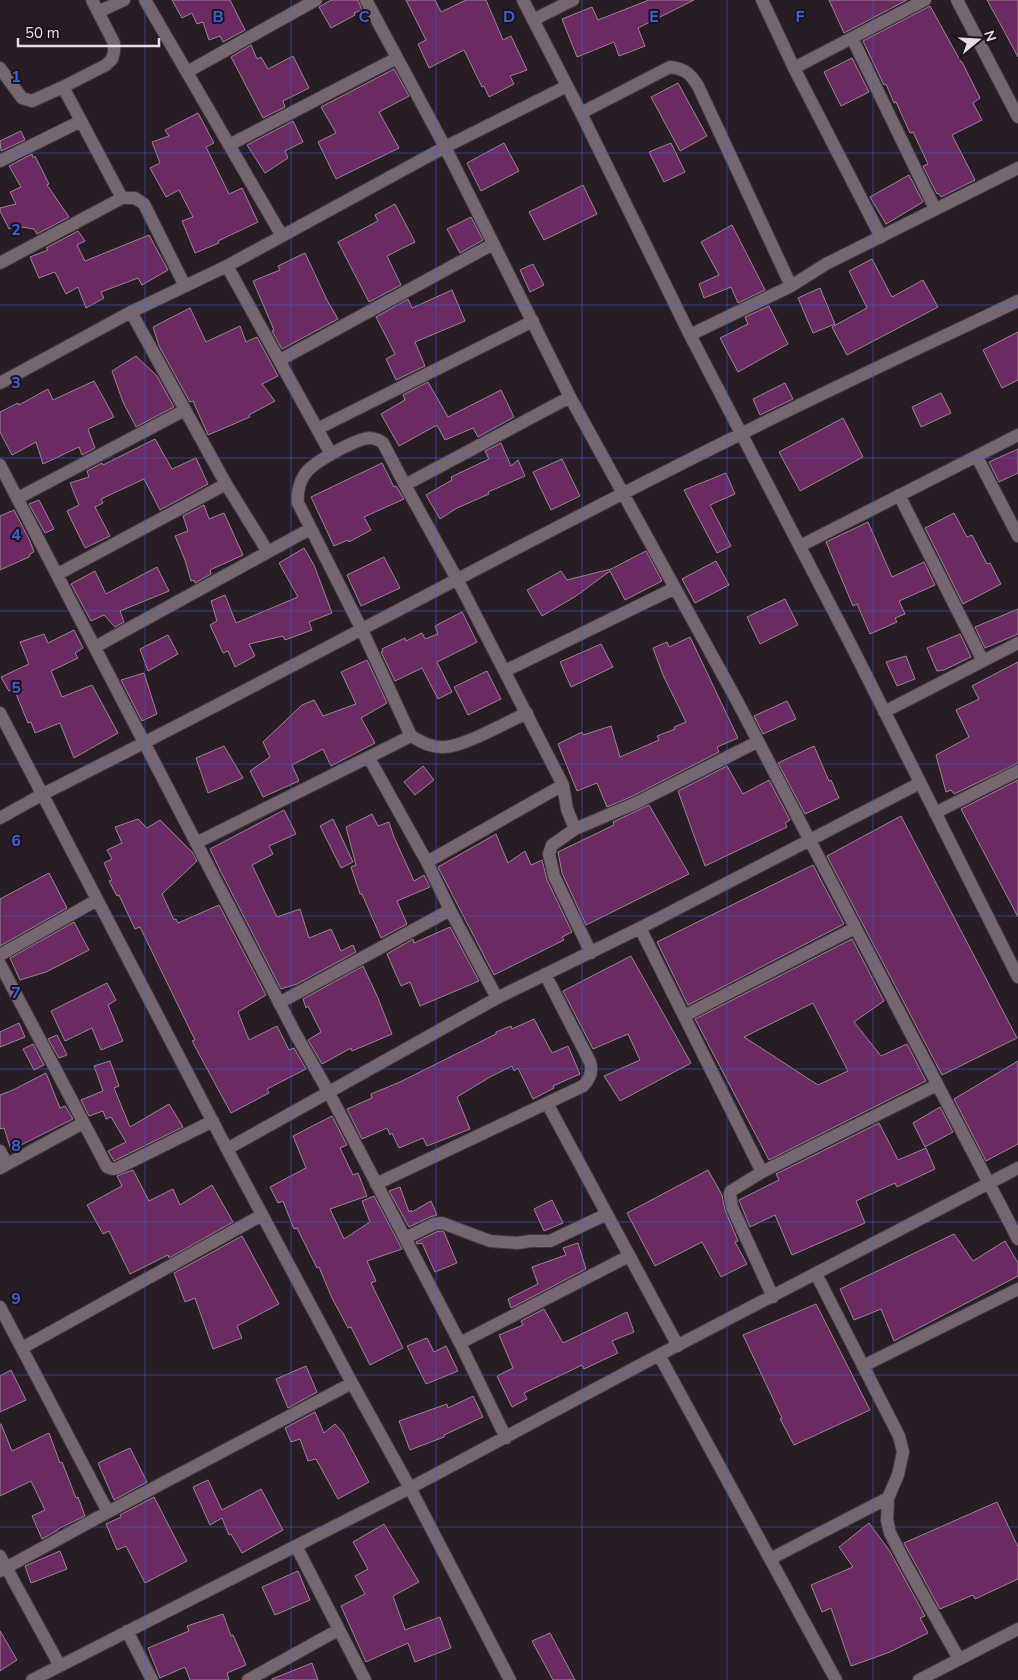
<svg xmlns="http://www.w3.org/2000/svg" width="1018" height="1680" font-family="'Nunito Sans',sans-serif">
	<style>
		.building { fill: #6b2a61; stroke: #978793; fill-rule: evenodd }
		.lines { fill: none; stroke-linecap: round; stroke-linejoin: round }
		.minor-casing { stroke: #443a42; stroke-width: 14 }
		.minor { stroke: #756671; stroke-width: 12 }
		.grid { fill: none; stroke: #3b64da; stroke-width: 1; stroke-opacity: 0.55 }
		.grid-label { font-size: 16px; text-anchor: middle; font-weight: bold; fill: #3b64da; stroke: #1e131c; stroke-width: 4; stroke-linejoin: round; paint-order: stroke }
	</style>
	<rect width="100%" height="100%" fill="#281c25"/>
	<path class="building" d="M172 0H230L245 30 223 42 220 36 209 40 203 22 197 24 192 13 182 18Z
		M331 0H358L362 10 354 13 355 15 331 28 319 7Z
		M406 0H435L441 12 466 0H486L503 40 511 36 527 70 510 76 514 84 489 97 484 86 482 87 464 50 429 68 418 44 426 40Z
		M649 0H694L638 28 645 46 619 56 614 42 577 57 562 19 592 7 598 20Z
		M829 0H907L844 33Z
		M987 0H1018V57L997 18Z
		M930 6 961 62H962L980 98 973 103 982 120 952 135 975 180 941 197 938 193 937 194 923 166 928 164 913 132 910 133 896 102 894 103 886 84 884 85 863 41Z
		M251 45 257 59 261 57 268 69 293 56 309 88 283 101 285 107 263 118 231 57Z
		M852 58 869 92 841 106 824 72Z
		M394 69 409 96 379 112 399 148 336 179 318 142 336 133 321 107Z
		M678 83 707 136 680 151 651 97Z
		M198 113 214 143 206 147 229 194 242 188 258 222 218 241 219 243 195 253 182 221 193 217 179 190 166 197 150 168 160 163 152 142 169 136 165 130Z
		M293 121 303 142 285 151 288 158 265 173 247 145Z
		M21 131 25 140 1 151 0 141Z
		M504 143 519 171 481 191 467 163Z
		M671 143 685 172 664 182 649 152Z
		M32 154 33 158 35 156 49 184 47 185 69 217 37 234 34 229 15 226 9 229 0 211V208L16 204 10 192 21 187 9 166Z
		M909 175 923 202 886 224 870 197Z
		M583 185 597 214 544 240 529 212Z
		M395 204 415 242 387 256 401 285 369 302 338 242 378 221 375 215Z
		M471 217 483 240 460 253 447 229Z
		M732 225 765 290 738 303 731 287 704 298 699 284 719 275 701 242Z
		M78 231 85 241 77 245 85 261 149 235 168 270 142 285 138 278 101 292 104 298 86 308 78 287 66 294 55 272 39 278 30 257 48 250 46 248Z
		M305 253 327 300 338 319 282 349 272 331 274 330 253 281 280 270 278 266Z
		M872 259 892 297 923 280 938 307 847 355 832 327 867 308 849 271Z
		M533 264 544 285 530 292 520 270Z
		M820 288 835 324 813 333 798 298Z
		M452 290 465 321 415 342 425 366 396 380 386 359 395 354 376 317 408 299 412 308Z
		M769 306 788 344 738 372 720 338 748 324 745 317Z
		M190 308 206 342 240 326 246 342 257 337 278 376 262 384 275 401 249 415 250 417 208 435 193 401 190 402 159 346 153 327Z
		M1018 332V380L1002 388 983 350Z
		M136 356 157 376 174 407 136 427 123 402 112 371Z
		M94 381 114 417 88 429 95 448 82 455 79 447 43 464 36 442 12 455 0 432V412L18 403 19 405 48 389 53 400Z
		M428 382 448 417 501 390 514 417 478 437 473 428 445 440 437 425 399 446 381 414 405 400 403 395Z
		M785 383 793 399 760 415 753 399Z
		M941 393 951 413 921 427 912 407Z
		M843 418 863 457 800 491 779 452Z
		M155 439 172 469 196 458 208 484 160 510 144 479 101 499 103 503 95 507 110 536 85 548 67 511 79 505 70 483 89 477 87 471 102 463 103 465Z
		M501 443 511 466 518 460 525 476 488 492 489 494 457 508 440 519 426 495 452 480 451 477 489 459 485 451Z
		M1018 449V473L999 482 989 462Z
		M562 459 580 496 551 510 533 472Z
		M382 463 394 487 396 486 404 499 364 517 371 530 349 542 348 540 334 546 311 497Z
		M726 473 735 494 710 505 731 546 717 553 684 490Z
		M39 500 54 529 45 533 29 504Z
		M204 505 209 519 224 513 243 555 210 570 211 574 195 583 194 580 191 581 185 560 175 536 188 531 183 516Z
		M14 510 30 541 34 552 30 554 29 557 0 570V516Z
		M954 513 967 537 972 535 987 564 990 563 1001 584 963 604 925 528Z
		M868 522 892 577 924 562 935 585 899 601 905 614 895 618 897 622 870 634 857 604 853 606 826 542Z
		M304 548 314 565 332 613 309 622 312 630 285 640 283 636 249 644 255 656 235 667 228 651 223 653 210 625 217 621 211 601 225 595 236 623 298 597 279 563Z
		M646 551 662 581 625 600 610 571 576 596 542 616 527 590 561 571 567 580 611 569Z
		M384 557 400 588 361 606 347 575Z
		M716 561 729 585 695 603 682 579Z
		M157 567 169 591 120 611 124 622 115 627 104 615 91 621 71 584 95 571 106 594Z
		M785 599 798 625 760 644 747 617Z
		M1018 609V634L985 648 975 627Z
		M462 612 477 642 437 662 452 692 438 699 422 668 395 681 381 652 383 651 382 649 405 638 406 641 422 633 425 639 438 634 435 626Z
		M74 630 83 648 75 653 78 658 51 671 62 697 92 685 118 733 74 758 60 723 35 733 31 722 28 723 14 689 9 691 1 677 29 664 20 642 44 634 48 643Z
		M960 634 971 657 944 670 937 671 927 648Z
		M168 635 178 654 148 671 140 649Z
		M690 637 738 738 717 747 719 752 633 796 607 807 597 783 577 791 558 744 582 732 583 735 611 726 620 757 659 740 657 736 675 729 674 727 686 722 663 675 653 648 667 642 669 647Z
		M601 644 613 667 571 687 560 662Z
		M906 656 915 679 897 686 886 662Z
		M367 660 387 703 361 718 375 743 331 766 323 749 292 765 299 781 263 797 250 771 270 757 263 742 302 705 314 700 323 716 356 704 341 672Z
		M1018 662V763L954 794 951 790 946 792 936 755 969 737 956 710 979 699 972 686Z
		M487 671 501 699 468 715 454 687Z
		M144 673 157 714 142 721 121 680Z
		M787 701 796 719 763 734 754 716Z
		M224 746 243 778 208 793 196 758Z
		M814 746 829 781 831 780 839 798 805 814 778 763Z
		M423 766 434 780 415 795 404 782Z
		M727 766 743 794 769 780 790 820 785 823 787 827 705 866 678 791Z
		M1018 780V917L961 809Z
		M649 805 689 874 586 925 562 873 558 852 614 825 613 822Z
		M284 810 296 834 269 846 273 854 252 865 277 917 300 909 309 938 331 929 341 951 353 945 356 952 297 984 281 989 220 870 210 849Z
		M372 814 378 826 389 822 394 837 414 881 424 875 430 887 397 901 407 924 381 938 362 894H360L351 867 356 865 346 827Z
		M901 816 1017 1038 942 1075 827 856Z
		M138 819 147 828 160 820 193 853 197 861 162 894 174 920 176 919 178 923 219 905 266 995 238 1012 249 1040 277 1026 289 1050 294 1048 306 1069 267 1089 269 1093 231 1113 192 1041 195 1040 140 927 135 929 119 895 117 896 109 881 112 880 104 863 112 859 107 850 122 843 115 827Z
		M333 819 353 862 341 868 320 826Z
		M496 834 508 863 525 851 531 865 542 860 547 880 572 932 562 937 564 940 494 975 438 867Z
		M813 865 844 924 688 1005 657 942Z
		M49 873 67 908 0 946V899Z
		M74 922 89 950 46 972 20 980 10 958Z
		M450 927 479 981 420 1006 410 982 401 986 387 954 413 939 414 943Z
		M852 939 884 1001 854 1022 881 1056 907 1044 926 1081 769 1160 695 1019ZM813 1003 848 1071 818 1085 744 1037Z
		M631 956 691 1063 620 1101 604 1076 640 1060 628 1034 593 1049 563 991Z
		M363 966 378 998 392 1034 352 1051 351 1048 322 1064 308 1040 321 1032 308 1006 306 1008 303 999Z
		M107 983 116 1000 108 1005 123 1041 101 1050 92 1028 65 1041 51 1011Z
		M534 1019 552 1053 568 1046 580 1074 553 1086 554 1088 533 1099 518 1068 514 1071 512 1066 490 1077 457 1097 470 1129 427 1146 423 1138 399 1148 392 1133 390 1135 387 1128 362 1139 347 1109 372 1098 371 1094 400 1082 496 1034V1032L511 1026 512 1029Z
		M19 1023 25 1037 0 1047V1032Z
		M57 1035 67 1055 59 1058 48 1039Z
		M33 1044 44 1065 34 1070 23 1049Z
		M110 1061 119 1086 114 1088 130 1127 169 1104 183 1127 114 1161 108 1151 126 1142 111 1117 106 1119 103 1111 89 1116 81 1100 103 1091 94 1066Z
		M1018 1061V1144L986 1161 954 1099Z
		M46 1073 60 1108 65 1106 73 1119 11 1150 4 1128 0 1129V1095L13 1090Z
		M940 1107 953 1132 925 1147 913 1123Z
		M332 1116 347 1145 340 1148 353 1175 358 1173 367 1196 330 1209 344 1239 370 1222 362 1201 374 1196 402 1249 367 1261 376 1281 371 1283 403 1348 370 1365 351 1327 348 1328 332 1298 319 1267 317 1268 297 1228 294 1229 283 1201 278 1203 270 1187 306 1168 293 1136Z
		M879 1123 898 1160 926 1148 935 1169 897 1187 895 1183 856 1201 865 1223 792 1255 775 1215 750 1227 739 1200 779 1180 776 1174Z
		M133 1170 149 1201 173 1189 180 1205 212 1185 233 1222 169 1258 168 1255 130 1274 109 1231 103 1234 87 1205 122 1186 117 1176Z
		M708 1170 722 1195 725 1210 738 1241 735 1242 747 1264 721 1277 702 1242 655 1266 627 1213Z
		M400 1187 409 1212 411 1210 412 1212 431 1201 437 1215 430 1217 409 1227 389 1191Z
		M552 1200 563 1223 544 1231 534 1209Z
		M441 1231 444 1232 457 1263 435 1272 422 1243 417 1244 416 1242 436 1232Z
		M954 1234 973 1261 1005 1241 1018 1263V1276L894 1341 881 1309 854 1320 840 1289Z
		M242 1236 279 1304 237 1326 242 1338 213 1349 195 1298 185 1302 174 1273Z
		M578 1243 586 1269 511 1308 508 1299 538 1284 532 1267 566 1255 563 1248Z
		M816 1304 870 1410 794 1445 780 1419 782 1418 743 1335Z
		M544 1309 563 1343 627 1312 634 1332 612 1341 618 1353 584 1369 582 1365 524 1393 527 1399 512 1407 497 1376 513 1368 499 1335 523 1325 521 1321Z
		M427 1338 434 1352 446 1346 458 1371 426 1384 407 1346Z
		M306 1366 317 1392 288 1408 276 1379Z
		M11 1370 26 1400 0 1412V1376Z
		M473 1396 483 1417 444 1435V1437L410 1450 399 1421 447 1404 448 1408Z
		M315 1412 324 1433 335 1424 343 1433 369 1482 338 1499 316 1459 308 1461 300 1439 291 1442 285 1428Z
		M0 1424H1L12 1451 49 1433 60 1463 62 1462 76 1498 78 1497 85 1516 58 1529V1530L42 1539 32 1516 45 1510 31 1481 0 1496Z
		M130 1448 147 1482 114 1500 98 1463Z
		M208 1480 222 1510 261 1489 283 1530 242 1553 231 1534 229 1535 222 1518 210 1525 193 1487Z
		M154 1497 187 1561 145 1583 126 1546 117 1550 106 1524 121 1517 120 1515Z
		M997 1502 1018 1547V1579L975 1599 973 1595 940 1609 904 1543Z
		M869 1523 889 1550 925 1616 920 1618 928 1633 890 1652 851 1666 831 1608 822 1612 811 1585 853 1567 839 1547Z
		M384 1524 419 1582 393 1596 405 1630 440 1617 451 1648 415 1662 408 1643 366 1662 341 1606 365 1594 355 1576 368 1569 353 1542Z
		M60 1551 67 1569 31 1583 25 1566Z
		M298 1571 310 1600 275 1615 262 1587Z
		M223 1614 231 1636 233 1635 246 1665 227 1673 229 1680H190L185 1667 160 1678 148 1648 189 1631 187 1626Z
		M0 1631 17 1660 0 1671Z
		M550 1633 575 1680H553L532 1641Z
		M312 1663 318 1680H272V1679Z"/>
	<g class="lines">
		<g class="minor-casing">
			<path id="minor" d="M145 0 282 236
				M366 0 445 147 570 397 736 699 1018 1239
				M523 0 581 113 690 335 851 645 1018 977
				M762 0 794 68 881 237
				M957 0 1018 117
				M98 12 124 0
				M533 20 573 0
				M852 38 935 209
				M0 68 22 98 32 101 63 87 106 65 112 59 114 52V43L92 0
				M794 68 925 0
				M187 72 316 0
				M63 87 122 198
				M581 113 670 67C685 69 690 73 698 86L791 286
				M229 145 397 58
				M0 161 81 121
				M0 263 122 198H135L144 204 185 286
				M227 266 331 454
				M690 335 791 286 826 264 1018 168
				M280 360 493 244
				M0 383 131 312 227 266 445 147 567 86
				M317 429 533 321
				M977 457 1018 536
				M0 465 295 1033 329 1093 460 1343 506 1438
				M405 485 570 397
				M899 495 983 661
				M18 498 185 410
				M800 546 1018 435
				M268 552 310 529
				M58 574 226 484
				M95 647 268 552 226 484 131 312
				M505 671 675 588
				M884 712 1018 643
				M0 713 227 1149 352 1383 410 1488 510 1680
				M411 736C422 742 432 748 444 747 463 747 507 722 527 713
				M369 758 427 862 450 910 497 998
				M935 813 1018 771
				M0 818 43 794C277 677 506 550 741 434 832 388 926 345 1018 301
				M196 843 411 736 362 630 298 503C297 493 299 483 305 474 313 462 354 440 369 438 375 438 378 439 383 443L405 485 457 579 563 785 567 809 575 829
				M427 862 563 785
				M640 928 762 1172
				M591 953 554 876 549 854 552 845 575 829 636 803 757 742
				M0 955 97 900
				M0 964 107 1167 113 1169 118 1168 213 1121
				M279 1003 450 910
				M684 1016 855 928
				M547 1103 678 1346
				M227 1149 497 998 640 928 920 783
				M0 1151 7 1164
				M0 1168 83 1123
				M376 1184 583 1086C590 1079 593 1071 590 1062L545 974
				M405 1238 434 1224 442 1223 490 1241 517 1243 531 1241H550L607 1214
				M816 1274 899 1436 903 1452 898 1475 888 1498 887 1520 890 1533 908 1568 959 1659
				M773 1297 732 1207 730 1194 731 1191 762 1172 937 1085
				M0 1307 108 1512
				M460 1343 629 1256
				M22 1348 262 1215
				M659 1355 836 1680
				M863 1366 1018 1289
				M296 1546 365 1680
				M0 1556 60 1666
				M770 1559 888 1498
				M0 1571 108 1512 352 1383
				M127 1631 152 1680
				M32 1680 410 1488 659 1355 1018 1168
				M248 1680 338 1630
				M919 1680 1018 1629"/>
		</g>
		<use href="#minor" class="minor"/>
	</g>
	<path class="grid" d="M145 0V1680M291 0V1680M436 0V1680M582 0V1680M727 0V1680M873 0V1680M0 153H1018M0 305H1018M0 458H1018M0 611H1018M0 764H1018M0 916H1018M0 1069H1018M0 1222H1018M0 1375H1018M0 1527H1018"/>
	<g class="grid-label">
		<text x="218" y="22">B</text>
		<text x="364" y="22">C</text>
		<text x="509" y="22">D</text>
		<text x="654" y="22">E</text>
		<text x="800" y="22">F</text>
		<text x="16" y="82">1</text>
		<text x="16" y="235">2</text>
		<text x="16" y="388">3</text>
		<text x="16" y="540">4</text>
		<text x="16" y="693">5</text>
		<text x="16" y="846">6</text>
		<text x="16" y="998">7</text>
		<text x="16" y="1151">8</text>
		<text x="16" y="1304">9</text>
	</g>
	<g transform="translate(978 40) rotate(72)" stroke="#1e131c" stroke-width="4" paint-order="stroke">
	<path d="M0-4L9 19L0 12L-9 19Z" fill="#e7dee5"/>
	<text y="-8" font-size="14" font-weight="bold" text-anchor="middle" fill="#e7dee5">N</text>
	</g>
	<path d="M18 38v8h141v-8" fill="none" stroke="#e7dee5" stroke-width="2.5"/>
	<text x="25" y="38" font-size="15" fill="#e7dee5" stroke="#1e131c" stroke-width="4" paint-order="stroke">50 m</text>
</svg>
